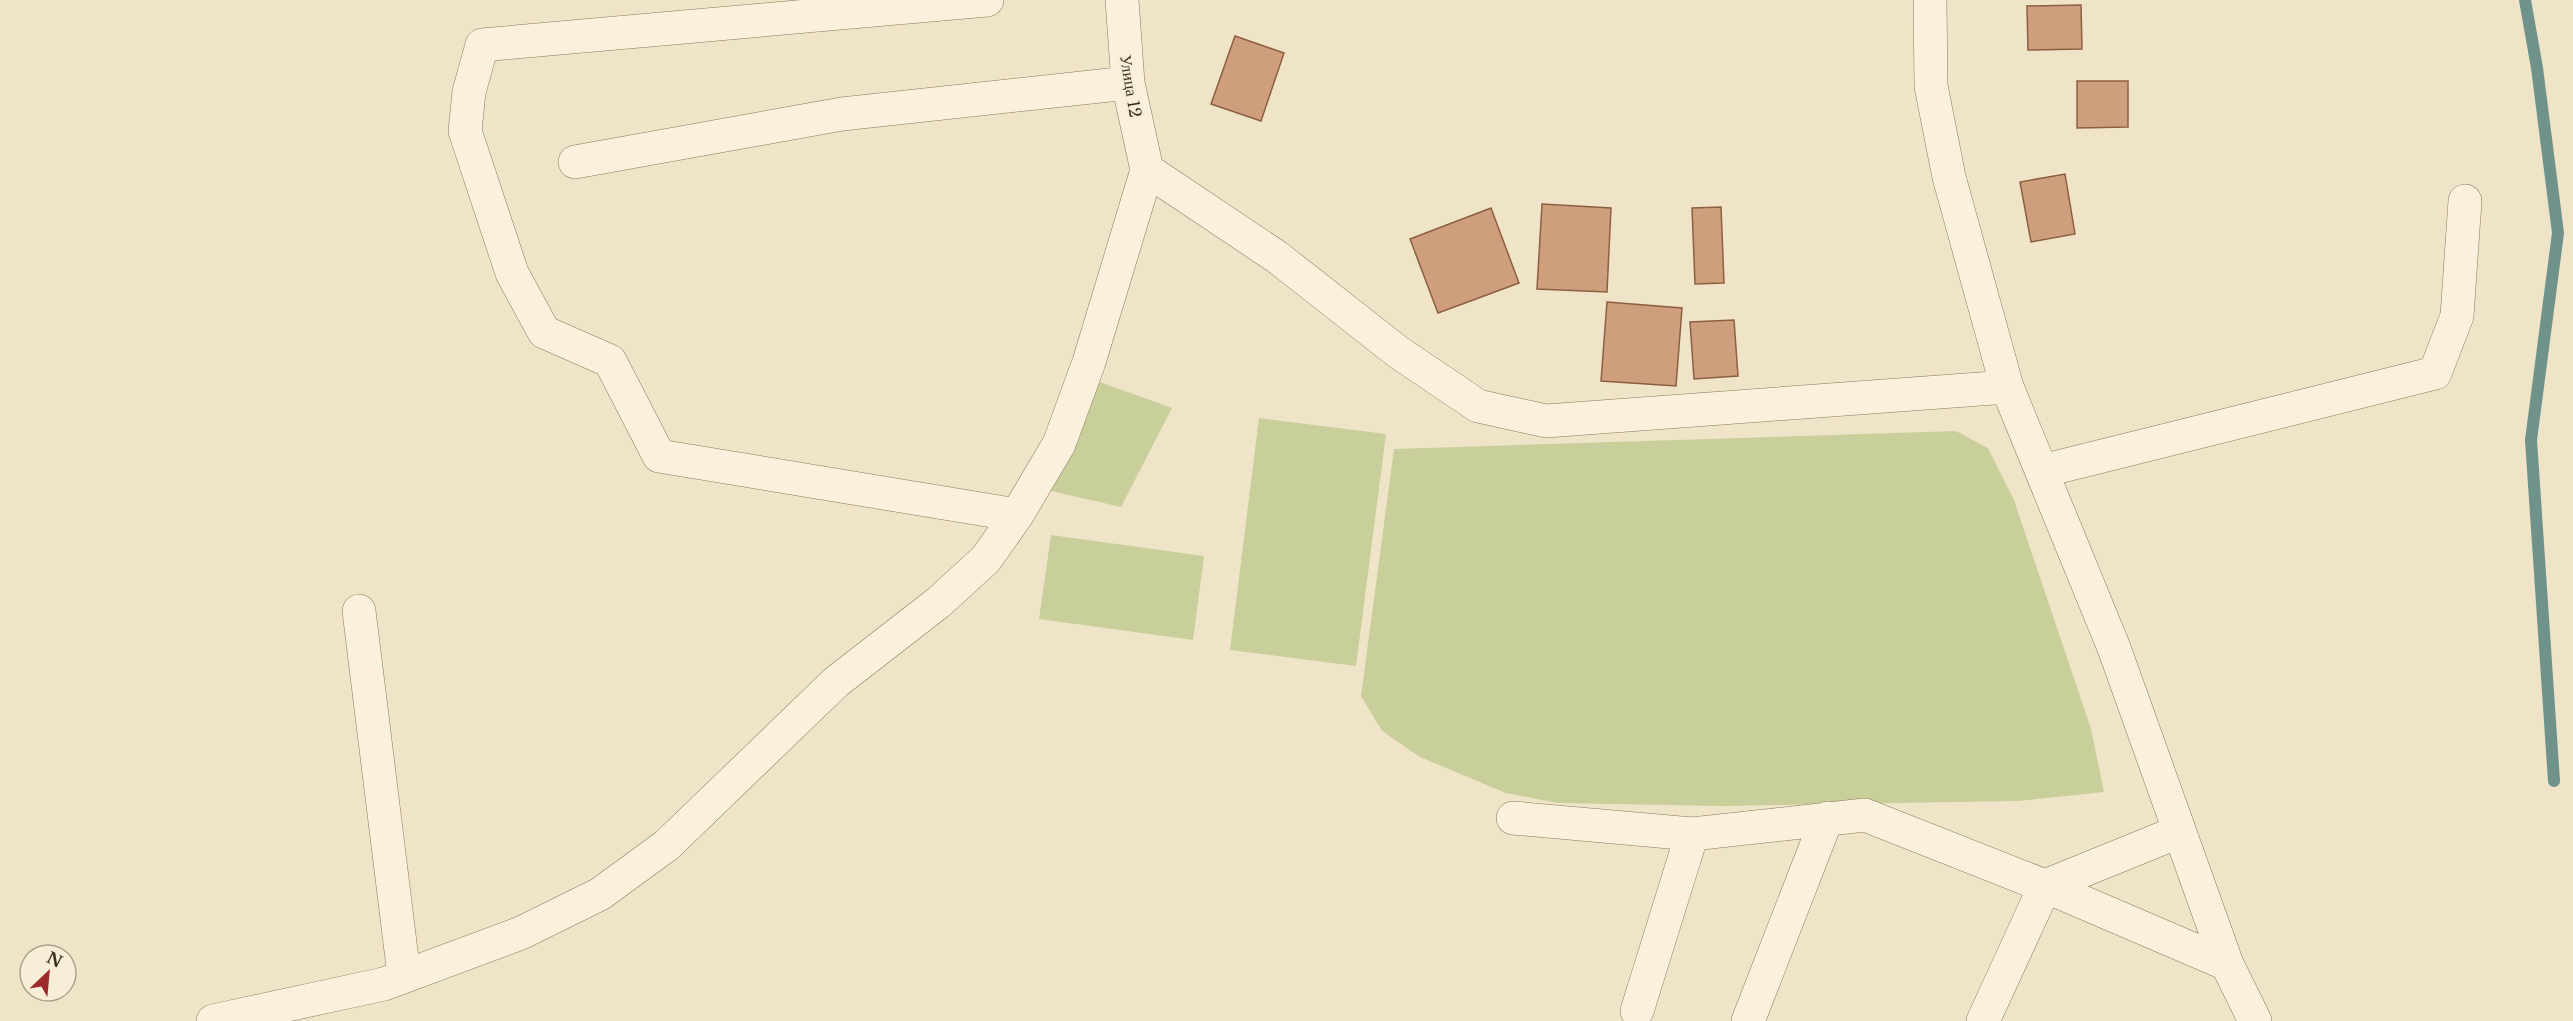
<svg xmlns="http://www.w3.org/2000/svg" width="2573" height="1021" font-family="'Libre Baskerville',serif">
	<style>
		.green { fill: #c9cf9b }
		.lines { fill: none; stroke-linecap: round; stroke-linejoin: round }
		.stream { stroke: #6f938a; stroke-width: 12 }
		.building { fill: #cf9f7d; stroke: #8d5f41; stroke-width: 1.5 }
		.minor-casing { stroke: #8d765c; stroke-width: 34 }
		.minor { stroke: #faf1dc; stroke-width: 33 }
		.labels { text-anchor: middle; stroke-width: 6; stroke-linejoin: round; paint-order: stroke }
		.street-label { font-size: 16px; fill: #3d2e20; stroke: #f7eed8 }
	</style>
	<rect width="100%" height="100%" fill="#f0e4c8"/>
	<path class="green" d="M1100 382 1172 408 1121 507 1051 491Z
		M1259 418 1386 434 1356 666 1230 650Z
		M1956 431 1988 448 2014 500 2091 729 2104 792 2019 801 1722 806 1558 803 1506 793 1420 757 1382 731 1361 696 1394 449Z
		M1051 535 1204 556 1193 640 1039 619Z"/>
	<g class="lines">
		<path class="stream" d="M2525 0 2537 68 2558 233 2531 440 2554 781"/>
	</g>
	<path class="building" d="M2081 5 2082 49 2028 50 2027 6Z
		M1235 36 1284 53 1261 121 1211 104Z
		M2077 81H2128V127L2077 128Z
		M2065 174 2075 234 2031 242 2020 182Z
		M1542 204 1611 208 1607 292 1537 289Z
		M1721 207 1724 283 1695 284 1692 208Z
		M1491 208 1519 283 1438 313 1410 239Z
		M1607 302 1682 308 1676 386 1601 381Z
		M1734 320 1738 376 1694 379 1690 322Z"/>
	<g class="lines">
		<g class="minor-casing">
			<path id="minor" d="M987 0 482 45 469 92 465 131 512 273 544 332 610 361 659 456 1017 515
				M1930 0 1931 86 1949 177 2007 387 2114 648 2227 964 2255 1021
				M575 162 842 114 1128 83
				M1147 170 1277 257 1398 352 1478 406 1546 421 2007 387
				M2042 471 2435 373 2457 316 2465 201
				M359 611 404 975
				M1513 818 1692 834 1865 815 2045 886 2227 964
				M1637 1011 1692 834
				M213 1021 384 984 521 933 600 894 667 845 836 682 939 602 986 559 1017 515 1059 444 1089 362 1147 170 1128 83 1122 0
				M1748 1021 1827 818
				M1983 1021 2045 886 2178 832"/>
		</g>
		<use href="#minor" class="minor"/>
	</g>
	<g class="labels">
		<g class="street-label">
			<text transform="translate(1131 86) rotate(81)" y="6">Улица 12</text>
		</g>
	</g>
	<g transform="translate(48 973) rotate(26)"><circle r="28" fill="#f7eed8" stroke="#ada18e" stroke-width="1.5"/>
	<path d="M0-4.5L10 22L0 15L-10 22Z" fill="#9e2a2b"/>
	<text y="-9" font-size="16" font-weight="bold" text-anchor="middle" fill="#3d2e20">N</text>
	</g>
</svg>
